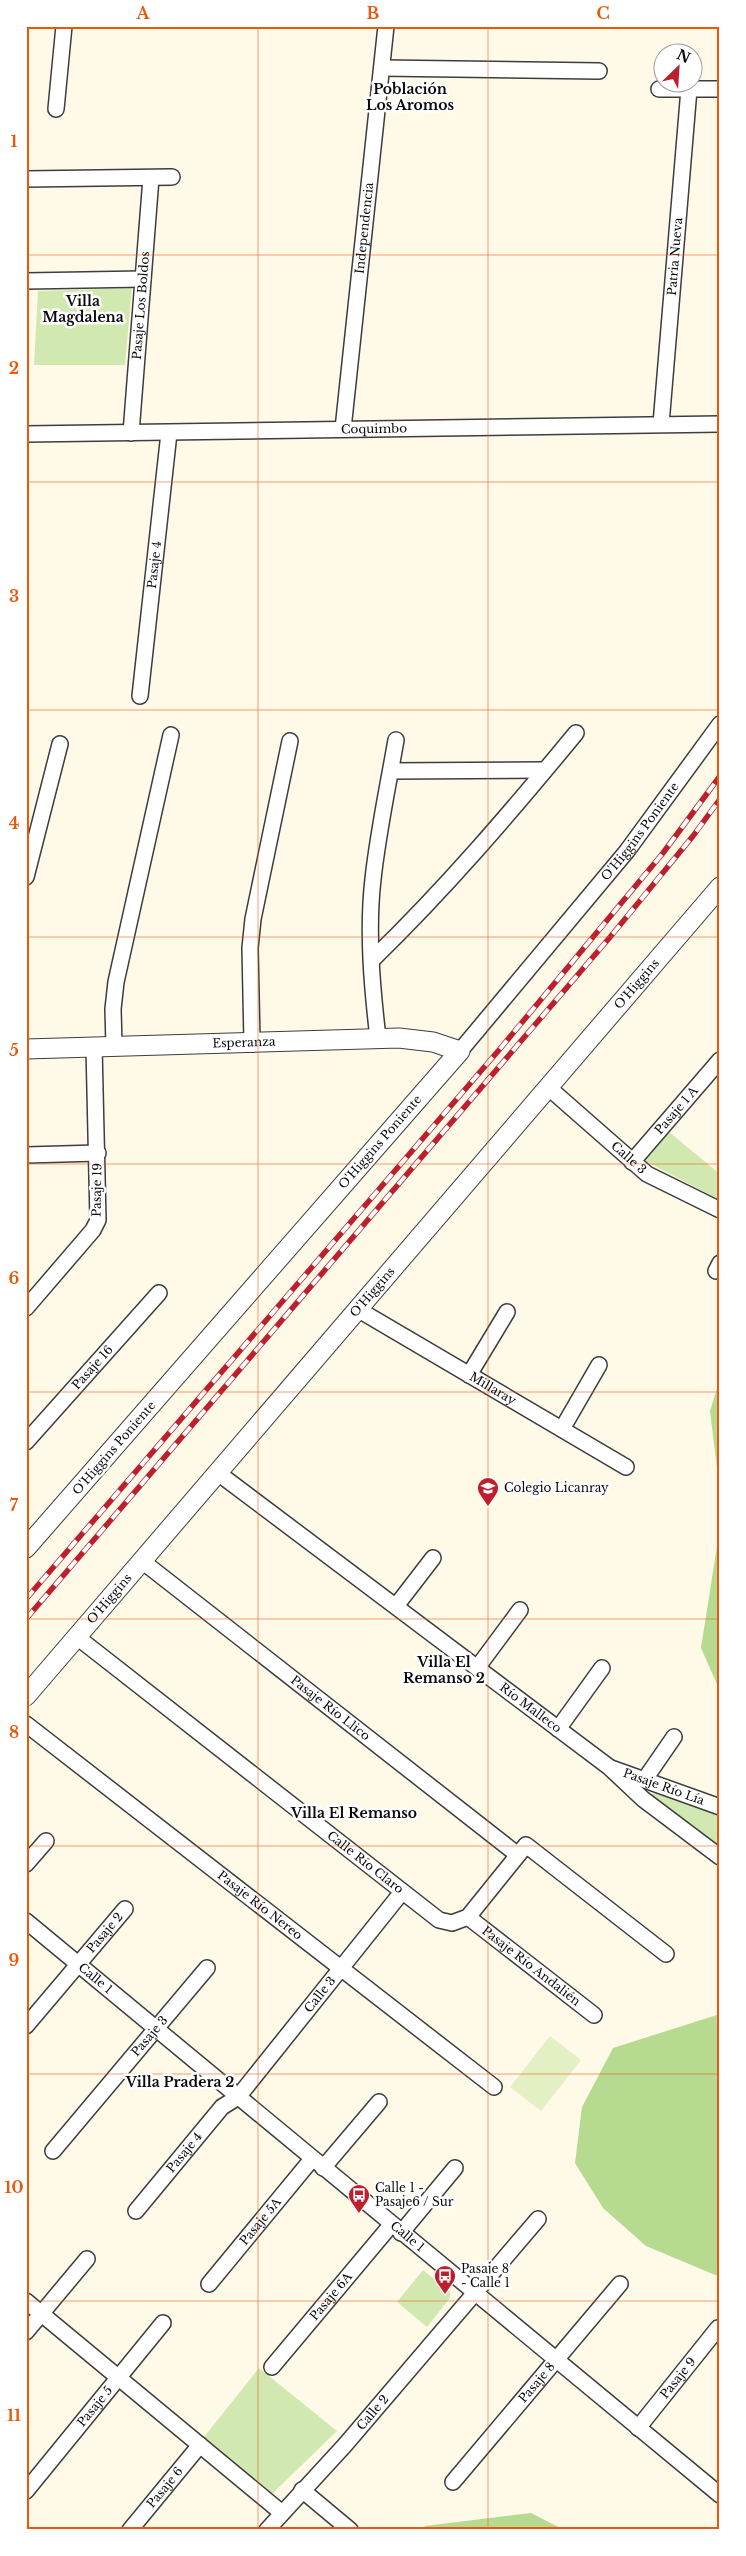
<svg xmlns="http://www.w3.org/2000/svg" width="746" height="2556" font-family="'Libre Baskerville',serif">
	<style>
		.green { fill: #d1e9b1 }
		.forest { fill: #b5da90 }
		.pitch { fill: #e3f0c3 }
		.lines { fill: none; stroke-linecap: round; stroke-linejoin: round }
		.minor-casing { stroke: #3d3d3d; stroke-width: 18 }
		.tertiary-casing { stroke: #3d3d3d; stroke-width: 21 }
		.minor { stroke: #fff; stroke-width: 15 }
		.tertiary { stroke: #fff; stroke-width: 19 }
		.rail-casing { stroke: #bc202f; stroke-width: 5.5 }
		.rail { stroke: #fff; stroke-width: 4; stroke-dasharray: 11; stroke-linecap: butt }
		.grid { fill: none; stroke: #e8590c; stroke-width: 1; stroke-opacity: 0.55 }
		.labels { text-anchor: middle; stroke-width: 5; stroke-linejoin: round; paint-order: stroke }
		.street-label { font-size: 12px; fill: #0a0a0a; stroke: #fff }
		.poi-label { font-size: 12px; fill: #0a0a0a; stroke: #fff; text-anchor: start }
		.neighbourhood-label { font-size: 14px; font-weight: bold; fill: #0a0a0a; stroke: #fff }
		.neatline { fill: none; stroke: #e8590c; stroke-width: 2 }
		.grid-label { font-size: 16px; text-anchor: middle; font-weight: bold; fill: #e8590c }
	</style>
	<rect width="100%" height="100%" fill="#fff9e7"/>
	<path class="green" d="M132 288 125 365H34L38 291Z
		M669 1132 720 1174V1200L645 1161Z
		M656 1788 720 1814V1849L651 1796Z
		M423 2270 450 2292V2298L427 2327 397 2302Z
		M259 2368 337 2431 272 2494 204 2437Z"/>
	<path class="forest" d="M720 1379V1492L710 1411Z
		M720 1527V1691L701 1648Z
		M720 2014V2277L646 2246 603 2208 575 2163 582 2107 613 2048Z
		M531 2513 564 2530H420L425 2526Z"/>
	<path class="pitch" d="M550 2036 581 2060 541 2111 510 2087Z"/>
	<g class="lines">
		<g class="minor-casing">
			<g id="minor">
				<path d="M382 68 599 71"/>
				<path d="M659 89H720"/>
				<path d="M56 109 64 26"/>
				<path d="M26 179 172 177"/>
				<path d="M26 281 143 279"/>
				<path id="s1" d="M661 424 689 89"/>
				<path id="s2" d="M343 429 386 26"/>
				<path id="s3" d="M131 433 151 178"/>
				<path id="s4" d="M26 434 720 424"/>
				<path id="s5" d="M140 696 169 433"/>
				<path d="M391 771 545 770"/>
				<path d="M26 877 60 744"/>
				<path d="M373 959C446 888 511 812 576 733"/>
				<path d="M378 1038C372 987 367 931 373 879 378 833 388 786 396 740"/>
				<path d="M252 1041 250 948 253 919 290 741"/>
				<path d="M114 1046 113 1009 116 982 171 735"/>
				<path id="s6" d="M460 1051 627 851 720 724"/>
				<path id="s7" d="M549 1088 647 1174 720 1210"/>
				<path d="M26 1155 98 1153"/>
				<path id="s8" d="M632 1162 720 1060"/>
				<path d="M716 1271 720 1263"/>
				<path d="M26 1308 93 1230 98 1220 94 1047"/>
				<path id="s9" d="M359 1310 626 1467"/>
				<path d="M469 1375 507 1312"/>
				<path d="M562 1429 599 1365"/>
				<path id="s10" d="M26 1442 159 1293"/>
				<path id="s11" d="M218 1473 609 1767 643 1799 720 1857"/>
				<path id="s12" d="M142 1561 518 1855"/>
				<path d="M396 1606 433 1558"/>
				<path id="s13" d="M77 1637 439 1920 452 1923 468 1917 526 1845 666 1954"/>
				<path d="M477 1668 520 1610"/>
				<path id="s14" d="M26 1724 494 2087"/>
				<path d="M558 1729 602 1668"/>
				<path id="s15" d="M611 1768 720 1807"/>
				<path d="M645 1779 674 1737"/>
				<path d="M26 1864 46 1841"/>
				<path id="s16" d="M468 1917 594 2015"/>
				<path id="s17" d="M26 1921 720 2495"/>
				<path id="s18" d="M26 2026 125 1909"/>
				<path id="s19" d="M53 2151 207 1968"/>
				<path d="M323 2168 379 2102"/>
				<path id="s20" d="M136 2211 222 2107 238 2097 402 1892"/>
				<path d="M401 2233 455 2168"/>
				<path id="s21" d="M209 2284 312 2159"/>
				<path d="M26 2301 282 2513"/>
				<path d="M26 2332 87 2259"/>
				<path id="s22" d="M272 2367 391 2225"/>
				<path id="s23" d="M638 2428 718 2328"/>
				<path id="s24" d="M453 2482 620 2284"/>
				<path d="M302 2490 350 2530"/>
				<path id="s25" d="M26 2491 163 2323"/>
				<path id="s26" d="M130 2530 200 2445"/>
				<path id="s27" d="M267 2530 345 2445 538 2219"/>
			</g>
		</g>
		<g class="tertiary-casing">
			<g id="tertiary">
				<path id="s28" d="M26 1049 399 1038 433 1042 460 1051 26 1548"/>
				<path id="s29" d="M26 1696 720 887"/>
			</g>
		</g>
		<use href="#minor" class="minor"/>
		<use href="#tertiary" class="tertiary"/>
		<g class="rail-casing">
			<path id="rail" d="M26 1599 499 1050 663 853 720 776
				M26 1619 611 936 693 836 720 799"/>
		</g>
		<use href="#rail" class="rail"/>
	</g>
	<path class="grid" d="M258 26V2530M488 26V2530M26 255H720M26 482H720M26 710H720M26 937H720M26 1164H720M26 1392H720M26 1619H720M26 1846H720M26 2074H720M26 2301H720"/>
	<defs>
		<g id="school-pin" transform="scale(1.125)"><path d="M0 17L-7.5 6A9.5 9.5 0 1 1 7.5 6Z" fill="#bc202f" stroke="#fff"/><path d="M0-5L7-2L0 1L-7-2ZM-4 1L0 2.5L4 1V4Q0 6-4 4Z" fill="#fff"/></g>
		<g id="bus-pin" transform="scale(1.125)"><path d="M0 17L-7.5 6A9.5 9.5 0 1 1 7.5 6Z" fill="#bc202f" stroke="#fff"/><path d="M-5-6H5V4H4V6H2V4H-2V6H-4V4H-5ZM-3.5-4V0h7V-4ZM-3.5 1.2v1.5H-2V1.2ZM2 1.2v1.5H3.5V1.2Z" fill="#fff"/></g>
	</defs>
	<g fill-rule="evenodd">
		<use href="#school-pin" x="488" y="1488"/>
		<use href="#bus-pin" x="359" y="2195"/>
		<use href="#bus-pin" x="445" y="2276"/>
	</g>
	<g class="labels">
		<g class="street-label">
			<text dy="4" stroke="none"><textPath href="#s2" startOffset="202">Independencia</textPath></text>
			<text dy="4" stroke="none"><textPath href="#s1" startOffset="168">Patria Nueva</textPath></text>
			<text dy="4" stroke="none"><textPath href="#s3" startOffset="128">Pasaje Los Boldos</textPath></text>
			<text dy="4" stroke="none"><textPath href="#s4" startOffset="348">Coquimbo</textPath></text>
			<text dy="4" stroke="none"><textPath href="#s5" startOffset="132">Pasaje 4</textPath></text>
			<text dy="4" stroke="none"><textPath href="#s6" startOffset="284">O'Higgins Poniente</textPath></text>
			<text dy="4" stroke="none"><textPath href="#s29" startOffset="938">O'Higgins</textPath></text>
			<text dy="4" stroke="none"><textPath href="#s28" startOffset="218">Esperanza</textPath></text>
			<text dy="4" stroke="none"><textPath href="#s8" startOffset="68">Pasaje 1 A</textPath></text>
			<text transform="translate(380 1142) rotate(-49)" y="4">O'Higgins Poniente</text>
			<text dy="4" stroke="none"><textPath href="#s7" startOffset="106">Calle 3</textPath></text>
			<text transform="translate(97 1190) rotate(-89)" y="4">Pasaje 19</text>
			<text dy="4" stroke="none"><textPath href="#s29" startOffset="532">O'Higgins</textPath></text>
			<text dy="4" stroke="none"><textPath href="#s10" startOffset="100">Pasaje 16</textPath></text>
			<text dy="4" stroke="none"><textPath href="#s9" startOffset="155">Millaray</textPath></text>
			<text transform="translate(114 1448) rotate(-49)" y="4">O'Higgins Poniente</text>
			<text dy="4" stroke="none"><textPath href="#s29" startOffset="128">O'Higgins</textPath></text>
			<text dy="4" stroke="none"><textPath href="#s12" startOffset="239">Pasaje Río Llico</textPath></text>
			<text dy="4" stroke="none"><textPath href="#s11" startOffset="391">Río Malleco</textPath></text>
			<text dy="4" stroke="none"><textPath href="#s15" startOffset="56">Pasaje Río Lía</textPath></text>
			<text dy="4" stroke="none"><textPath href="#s13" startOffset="366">Calle Río Claro</textPath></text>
			<text dy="4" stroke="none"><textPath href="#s14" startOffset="296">Pasaje Río Nereo</textPath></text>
			<text dy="4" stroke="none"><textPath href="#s18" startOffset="122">Pasaje 2</textPath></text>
			<text dy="4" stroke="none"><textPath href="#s16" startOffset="80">Pasaje Río Andalién</textPath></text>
			<text dy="4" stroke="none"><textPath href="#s17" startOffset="90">Calle 1</textPath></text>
			<text dy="4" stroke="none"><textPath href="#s20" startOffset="285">Calle 3</textPath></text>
			<text dy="4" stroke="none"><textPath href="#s19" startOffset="150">Pasaje 3</textPath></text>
			<text dy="4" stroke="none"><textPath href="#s20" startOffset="76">Pasaje 4</textPath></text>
			<text dy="4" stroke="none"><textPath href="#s21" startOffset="81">Pasaje 5A</textPath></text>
			<text dy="4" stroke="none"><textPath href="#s17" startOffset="495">Calle 1</textPath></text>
			<text dy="4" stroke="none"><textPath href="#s22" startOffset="92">Pasaje 6A</textPath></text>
			<text dy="4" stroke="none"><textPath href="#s23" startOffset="64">Pasaje 9</textPath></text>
			<text dy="4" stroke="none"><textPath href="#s24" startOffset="130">Pasaje 8</textPath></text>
			<text dy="4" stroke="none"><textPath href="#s25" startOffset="109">Pasaje 5</textPath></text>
			<text dy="4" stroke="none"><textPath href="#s27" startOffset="158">Calle 2</textPath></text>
			<text dy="4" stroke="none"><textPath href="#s26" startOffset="55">Pasaje 6</textPath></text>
		</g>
		<g class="poi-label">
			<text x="504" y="1492">Colegio Licanray</text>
			<text x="375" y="2192">Calle 1 -<tspan x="375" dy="14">Pasaje6 / Sur</tspan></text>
			<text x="461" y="2273">Pasaje 8<tspan x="461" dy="14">- Calle 1</tspan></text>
		</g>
		<g class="neighbourhood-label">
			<text x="410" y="94">Población<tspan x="410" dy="16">Los Aromos</tspan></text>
			<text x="83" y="306">Villa<tspan x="83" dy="16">Magdalena</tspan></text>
			<text x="444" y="1667">Villa El<tspan x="444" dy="16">Remanso 2</tspan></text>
			<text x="354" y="1818">Villa El Remanso</text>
			<text x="180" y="2087">Villa Pradera 2</text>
		</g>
	</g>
	<rect width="746" height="2556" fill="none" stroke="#ffffff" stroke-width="55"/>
	<g transform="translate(678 68) rotate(25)"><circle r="24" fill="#ffffff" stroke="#9d9d9d"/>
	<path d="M0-4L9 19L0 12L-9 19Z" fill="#bc202f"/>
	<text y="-8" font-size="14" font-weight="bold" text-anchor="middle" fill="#0a0a0a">N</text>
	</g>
	<rect x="28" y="28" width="690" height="2500" class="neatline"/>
	<g class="grid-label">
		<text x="143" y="19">A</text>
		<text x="373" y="19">B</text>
		<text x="603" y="19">C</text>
		<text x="14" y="147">1</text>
		<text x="14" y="374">2</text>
		<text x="14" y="602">3</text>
		<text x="14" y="829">4</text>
		<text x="14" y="1056">5</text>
		<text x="14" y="1284">6</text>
		<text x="14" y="1511">7</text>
		<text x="14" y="1738">8</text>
		<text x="14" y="1966">9</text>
		<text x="14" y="2193">10</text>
		<text x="14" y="2421">11</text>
	</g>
</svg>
